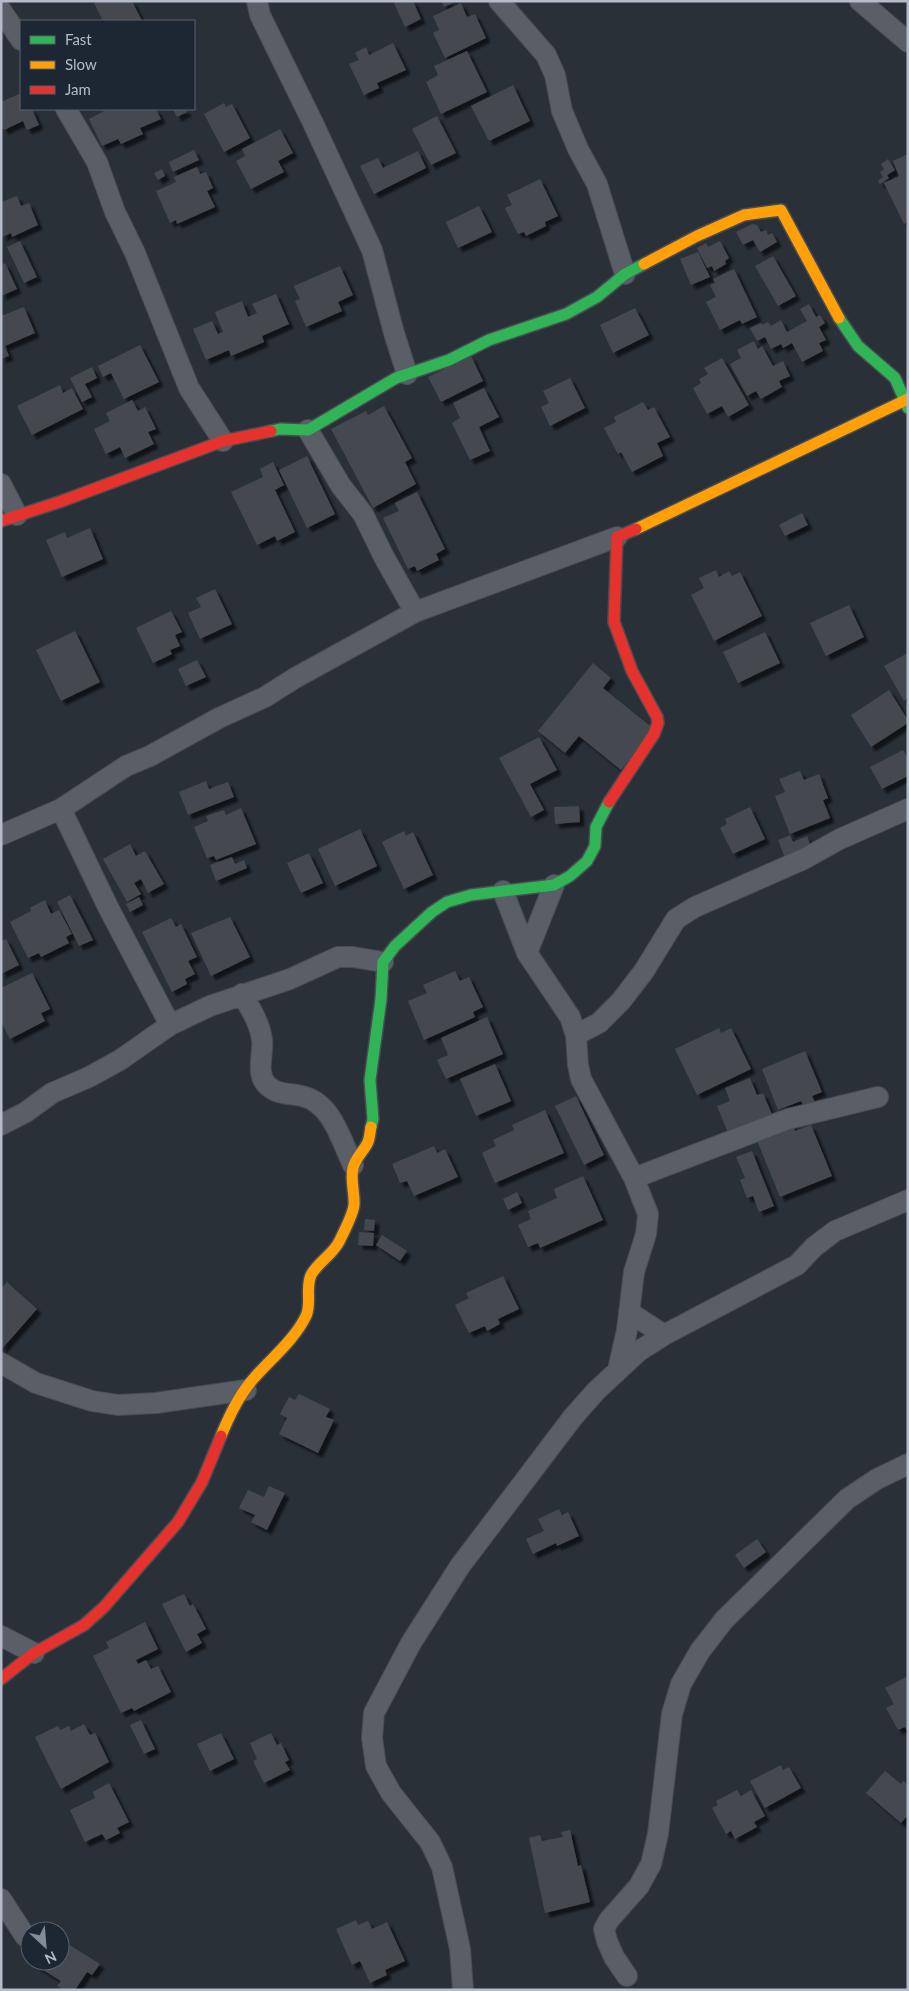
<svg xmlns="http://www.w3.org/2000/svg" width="909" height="1991" font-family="Lato,sans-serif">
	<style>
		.building { fill: #444950; filter: url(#shadow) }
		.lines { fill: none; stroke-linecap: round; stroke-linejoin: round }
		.street-casing { stroke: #484c53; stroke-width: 22 }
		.fast-casing { stroke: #484c53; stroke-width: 14 }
		.slow-casing { stroke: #484c53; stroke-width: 14 }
		.jam-casing { stroke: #484c53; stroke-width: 14 }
		.street { stroke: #5a5e66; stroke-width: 20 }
		.fast { stroke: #30b455; stroke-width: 11 }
		.slow { stroke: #ff9f0a; stroke-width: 11 }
		.jam { stroke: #e5322d; stroke-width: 11 }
	</style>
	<defs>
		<filter id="shadow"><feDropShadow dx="4.5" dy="4.5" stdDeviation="1" flood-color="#0009"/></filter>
	</defs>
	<rect width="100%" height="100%" fill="#2a3038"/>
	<path class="building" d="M98 1H132L142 21H103L94 3Z
		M393 1H413L421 19 405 27Z
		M441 1H457L444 7Z
		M461 3 467 17 475 14 486 38 445 58 433 33 439 30 433 16Z
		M393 43 406 70 377 83 379 88 364 95 349 64 359 60 355 53 366 47 369 55Z
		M467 51 487 92 441 114 426 82 438 75 434 66Z
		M513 85 530 121 489 141 471 106Z
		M21 93V109H32L39 125 27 130 23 121 4 130 1 124V102Z
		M224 103 226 107 232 104 250 138 224 152 204 114Z
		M108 109H156L161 119 140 128 143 134 121 144 118 139 102 146 89 119Z
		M173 109H186L187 112 177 117Z
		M437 116 456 153 431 165 412 129Z
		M280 129 293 153 278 161 284 172 251 189 236 161 245 156 242 149Z
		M194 150 199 160 173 172 169 162Z
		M418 151 426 168 374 194 360 166 378 158 383 168Z
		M908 154V222L904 224 884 183 899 176 893 161Z
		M888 159 895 170 887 175 889 178 880 184 878 181 883 177 880 172 884 169 881 164Z
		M197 167 200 174 206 172 213 188 207 191 215 207 177 224 176 220 170 223 156 191 176 182 174 177Z
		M162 169 165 176 158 180 154 173Z
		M540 179 558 216 545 222 546 226 526 236 524 232 518 234 505 208 512 205 507 195Z
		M17 196 21 206 29 203 38 225 12 237 11 233 2 237 1 202Z
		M479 206 492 232 458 248 446 222Z
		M752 224 757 225 761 232 766 230 768 235 772 233 777 242 760 252 753 240 743 245 736 232Z
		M20 241 37 277 24 283 7 247Z
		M720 241 729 258 725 261 726 264 714 271 712 266 707 268 697 248 706 243 708 247Z
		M698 252 710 277 691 285 680 259Z
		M773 256 796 296 778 306 755 266Z
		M5 263 17 289 1 296V265Z
		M340 266 353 295 338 302 342 311 306 327 295 301 300 299 294 286Z
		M734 269 757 317 742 324 740 320 720 330 706 302 716 297 710 285 715 283 713 279Z
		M276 294 289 324 262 336 264 342 231 356 229 350 206 360 193 329 212 321 218 334 223 332 215 312 242 301 248 317 257 313 252 304Z
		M809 304 816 317 820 315 825 323 819 327 826 340 819 343 823 351 802 362 792 343 783 348 781 344 771 349 765 337 757 341 750 328 761 323 762 325 768 322 771 326 781 320 787 332 807 321 800 309Z
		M24 307 35 333 5 346 9 356 1 359V316Z
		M635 308 649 335 613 353 600 325Z
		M754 341 758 349 762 346 773 366 783 361 790 376 779 381 782 387 761 399 756 391 747 396 730 364 741 358 737 350Z
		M140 345 159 382 124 399 111 373 103 377 98 366Z
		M471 356 483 381 441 402 428 377Z
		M722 358 749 405 728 417 722 406 707 414 693 388 701 383 699 379 708 374 704 368Z
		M92 367 97 378 85 384 92 397 82 402 70 378Z
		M570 378 585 408 550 426 541 407 549 403 543 391Z
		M60 385 63 393 72 388 83 409 32 435 17 406Z
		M484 388 499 417 479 427 490 451 470 460 452 423 460 418 453 403Z
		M132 400 138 411 145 407 156 429 148 432 154 444 125 458 120 447 106 454 94 429 110 421 106 413Z
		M643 402 648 410 654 407 670 437 657 443 663 456 632 472 621 452 618 454 604 428 616 422 614 417Z
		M384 406 412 458 405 462 416 484 373 508 331 429 366 411 368 415Z
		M307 456 335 514 307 528 279 470Z
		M273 462 284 485 275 490 295 532 277 541 275 536 257 545 231 492 263 477 260 469Z
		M417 492 445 549 436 554 439 560 417 571 415 566 408 569 383 518 399 511 395 503Z
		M802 513 808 525 785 536 779 525Z
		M90 528 103 559 62 577 46 540 65 532 67 538Z
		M716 570 719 577 729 571 732 576 740 572 762 616 714 641 691 595 704 588 699 578Z
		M215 589 232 624 200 639 188 613 201 607 196 598Z
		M849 605 864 637 826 656 810 623Z
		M171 611 182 632 175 635 180 646 170 650 172 654 153 663 136 628Z
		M75 631 100 682 61 701 36 650Z
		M765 632 780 663 738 683 723 652Z
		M908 653V698L904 701 884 666Z
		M197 660 206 677 186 686 178 669Z
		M593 663 611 678 603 688 654 729 621 770 579 736 565 753 538 731Z
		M889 690 908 720V723L871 747 851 715Z
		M539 737 557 770 530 784 544 810 531 817 499 758Z
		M903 750 908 758V776L882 789 870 767Z
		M800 771 804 780 819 774 828 798 823 800 830 818 790 834 775 796 785 792 779 779Z
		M206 781 209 789 228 782 234 797 188 815 179 792Z
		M579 806 580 822 555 824 554 807Z
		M750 807 765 839 733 854 720 828 727 824 725 819Z
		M241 808 256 844 216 860 214 856 207 858 194 827 208 821 206 816 224 810 226 815Z
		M360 829 377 866 335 886 318 849Z
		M404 831 406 836 413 832 433 875 404 889 382 842Z
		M790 835 793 842 807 836 813 852 787 863 778 840Z
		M130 844 136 856 145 851 164 884 148 893 141 879 134 883 141 894 127 902 103 859Z
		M309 853 323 883 301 893 287 863Z
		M232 857 235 864 244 860 247 868 216 881 210 865Z
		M70 895 93 940 79 946 57 902Z
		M139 897 143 905 130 912 126 904Z
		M45 900 51 914 59 910 72 934 66 937 69 943 41 957 39 953 28 958 10 922 31 911 30 908Z
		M230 917 250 957 211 976 191 933Z
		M171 918 176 927 181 924 197 957 188 961 195 974 185 979 187 984 172 992 142 932Z
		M6 939 19 965 1 974V941Z
		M455 971 460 981 469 977 483 1007 473 1012 475 1017 424 1040 408 1001 427 993 423 985Z
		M32 973 50 1009 41 1013 45 1021 10 1039 1 1022V988Z
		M487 1017 503 1054 446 1079 437 1060 448 1055 441 1038Z
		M719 1028 721 1033 731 1028 751 1069 697 1095 675 1049Z
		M805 1051 822 1092 812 1096 815 1102 804 1107 801 1101 778 1110 762 1069Z
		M495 1064 511 1101 476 1116 460 1079Z
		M750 1078 757 1095 763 1093 773 1117 729 1135 717 1106 730 1101 725 1088Z
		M576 1096 604 1155 584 1165 555 1106Z
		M545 1110 564 1153 495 1183 482 1153 496 1146 493 1140 514 1130 512 1125Z
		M792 1123 795 1131 811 1125 832 1176 780 1197 756 1138Z
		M434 1146 437 1153 445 1149 458 1177 414 1196 407 1181 400 1183 392 1164Z
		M752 1151 774 1206 759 1212 753 1196 747 1198 740 1180 745 1178 736 1157Z
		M583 1176 603 1220 540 1248 538 1243 528 1247 518 1225 531 1219 528 1211 557 1198 554 1189Z
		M517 1192 522 1203 508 1210 503 1199Z
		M365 1219 375 1220 374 1231 364 1230Z
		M359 1232 374 1233 373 1246 358 1245Z
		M382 1235 407 1251 400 1261 376 1245Z
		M503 1276 519 1309 498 1319 500 1324 487 1331 485 1326 469 1333 455 1305 469 1298 466 1293Z
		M7 1282 37 1309 1 1350V1289Z
		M299 1394 330 1409 326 1417 334 1420 318 1453 279 1434 287 1418 280 1414 289 1397 295 1400Z
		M269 1486 285 1493 267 1530 251 1522 255 1515 239 1508 248 1490 264 1497Z
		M559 1509 562 1515 568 1512 579 1536 557 1546 556 1543 533 1554 526 1539 544 1531 538 1519Z
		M757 1539 766 1552 744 1568 735 1555Z
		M184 1594 190 1606 193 1604 206 1629 197 1634 202 1643 186 1652 162 1604Z
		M145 1622 158 1649 136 1660 138 1664 146 1660 151 1669 158 1666 171 1692 134 1711 132 1708 121 1713 93 1656 109 1648 106 1642Z
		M908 1676V1732L905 1727 898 1730 886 1708 894 1704 885 1688Z
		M141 1720 155 1749 144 1754 130 1725Z
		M84 1724 90 1735 95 1733 109 1762 61 1789 35 1737 58 1726 60 1730 69 1726 71 1731Z
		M221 1733 234 1759 210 1771 197 1744Z
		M271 1733 277 1745 281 1743 289 1760 285 1762 290 1770 264 1783 253 1761 257 1759 250 1743Z
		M781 1765 783 1770 789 1767 801 1788 765 1808 750 1781Z
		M885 1771 901 1784 903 1781 908 1785V1815L901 1823 866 1793Z
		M109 1783 129 1822 117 1828 120 1833 106 1840 102 1834 85 1842 70 1810 95 1798 93 1792Z
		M737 1790 741 1796 751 1790 765 1816 754 1822 757 1827 735 1839 731 1831 726 1834 712 1808 718 1805 716 1801Z
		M570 1830 578 1866 581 1865 590 1902 545 1913 529 1838 540 1835 542 1841 563 1837 561 1832Z
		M356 1920 358 1925 368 1921 372 1929 387 1922 405 1961 385 1970 387 1975 370 1983 360 1961 352 1965 336 1929Z
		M60 1939 100 1964 92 1975 87 1972 75 1990H63L57 1986 61 1981 27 1960 30 1955V1961H60Z"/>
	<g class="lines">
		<g class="street-casing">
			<path id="street" d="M257 1 260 15 313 123 372 250 394 333 407 374
				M499 1 546 55 555 75 562 111 578 149 597 184 625 274
				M860 1 908 42
				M1 10 21 40
				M66 109 97 162 115 212 135 253 189 388 223 441
				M308 430 341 486 363 514 384 557 415 612
				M1 484 17 515
				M61 809 108 907 170 1025
				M1 835 61 809 126 766 150 756 219 718 265 697 295 678 415 612 617 537
				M503 891 527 953 570 1017 576 1035 578 1065 581 1079 634 1178 648 1214 646 1234 634 1272 627 1330 618 1370
				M527 953 554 885
				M242 994C250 1008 260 1023 262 1040 264 1054 255 1073 267 1085 277 1095 289 1093 302 1096 332 1103 341 1140 353 1165
				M576 1035 599 1023 621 1001 644 971 676 919 695 907 804 859 840 839 908 809
				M1 1125 26 1112 52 1093 89 1077 120 1060 170 1025 210 1006 290 979 338 957H353L383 962
				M634 1178 788 1119 878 1097
				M629 1312 664 1335
				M1 1363 36 1383 92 1401 118 1405 156 1403 246 1390
				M1 1636 34 1653
				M1 1899 25 1936
				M627 1976 614 1957 607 1941 604 1929 609 1920 639 1886 651 1864 658 1834 672 1714 681 1684 700 1651 724 1620 847 1499 877 1479 908 1464
				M463 1990 460 1949 442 1867 430 1842 391 1793 376 1766 372 1738 374 1713 411 1643 460 1566 573 1417 596 1391 639 1351 664 1335 797 1265 814 1247 835 1231 908 1200"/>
		</g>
		<g class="fast-casing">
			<path id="fast" d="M839 318 858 346 895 378 908 408
				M271 431 280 429 308 430 396 378 449 360 489 340 566 314 597 297 625 274 644 264
				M371 1127 373 1119 370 1080 381 999 383 962 395 946 432 912 447 902 471 895 554 885 570 876 587 861 595 846 596 827 609 802"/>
		</g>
		<g class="slow-casing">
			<path id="slow" d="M644 264 697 236 744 215 781 210 839 318
				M636 529 908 399
				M221 1436C229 1416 240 1393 255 1377 271 1359 295 1339 306 1316 312 1303 305 1289 311 1275 318 1262 333 1255 340 1240 344 1231 353 1215 354 1205 355 1193 350 1181 353 1168 355 1158 364 1151 368 1142 370 1137 370 1131 371 1127"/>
		</g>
		<g class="jam-casing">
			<path id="jam" d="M1 521 62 501 223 441 271 431
				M609 802 654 734 658 723 657 717 632 671 614 622 617 537 636 529
				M1 1679 34 1653 84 1625 104 1607 178 1522 202 1482 221 1436"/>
		</g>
		<use href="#street" class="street"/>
		<use href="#fast" class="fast"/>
		<use href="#slow" class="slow"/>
		<use href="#jam" class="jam"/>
	</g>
	<rect width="909" height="1991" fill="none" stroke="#b4bcc9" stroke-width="5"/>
	<rect x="20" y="20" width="175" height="90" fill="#1d2633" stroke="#59626f"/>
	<rect x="30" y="36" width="25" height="8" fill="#30b455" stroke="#59626f"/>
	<text x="65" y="45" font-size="15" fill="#b4bcc9">Fast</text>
	<rect x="30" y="61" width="25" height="8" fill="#ff9f0a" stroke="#59626f"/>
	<text x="65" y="70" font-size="15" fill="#b4bcc9">Slow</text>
	<rect x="30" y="86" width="25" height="8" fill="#e5322d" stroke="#59626f"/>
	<text x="65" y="95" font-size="15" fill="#b4bcc9">Jam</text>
	<g transform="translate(45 1946) rotate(154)"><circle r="24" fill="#1d2633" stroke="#59626f"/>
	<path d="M0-4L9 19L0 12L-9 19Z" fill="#848b96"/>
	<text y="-8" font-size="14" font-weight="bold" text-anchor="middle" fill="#b4bcc9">N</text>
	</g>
</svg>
